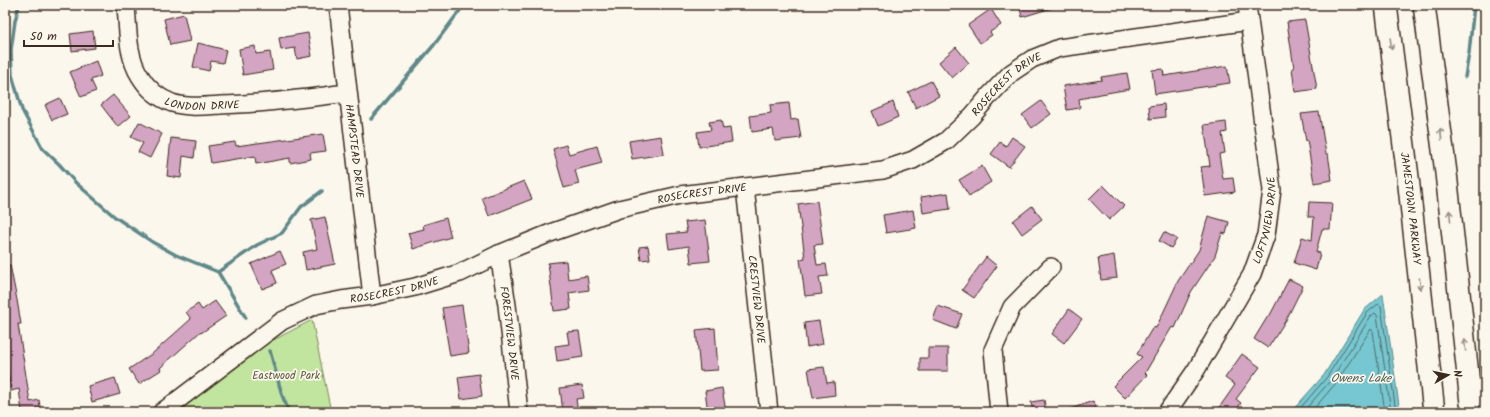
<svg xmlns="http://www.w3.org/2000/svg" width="1490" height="417" font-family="Kalam,sans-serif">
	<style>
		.green { fill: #c1e49e; stroke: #7e875e }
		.water { fill: #76c7d1; stroke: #5e8889 }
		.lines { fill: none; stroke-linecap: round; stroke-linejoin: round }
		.shore { stroke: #536966; stroke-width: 1 }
		.stream { stroke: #5e8889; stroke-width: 3.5 }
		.building { fill: #d4a4c3; stroke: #3b2a1e }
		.minor-casing { stroke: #3b2a1e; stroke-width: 20 }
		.major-casing { stroke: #3b2a1e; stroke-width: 24 }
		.minor { stroke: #fbf7ec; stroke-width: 17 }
		.major { stroke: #fbf7ec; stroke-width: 21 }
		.oneway { stroke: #9b9085 }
		.labels { text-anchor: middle; stroke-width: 3.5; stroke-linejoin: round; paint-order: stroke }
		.street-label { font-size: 11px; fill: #3b2a1e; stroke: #fbf7ec }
		.park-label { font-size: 11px; fill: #5c583e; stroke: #fbf7ec }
		.water-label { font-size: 12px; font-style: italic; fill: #4d5954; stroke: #fbf7ec }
	</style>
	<rect width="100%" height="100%" fill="#fbf7ec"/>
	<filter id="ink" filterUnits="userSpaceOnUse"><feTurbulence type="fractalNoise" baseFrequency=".025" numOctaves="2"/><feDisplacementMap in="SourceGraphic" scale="8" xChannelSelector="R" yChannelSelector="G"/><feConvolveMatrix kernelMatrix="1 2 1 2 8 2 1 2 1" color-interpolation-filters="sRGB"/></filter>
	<g filter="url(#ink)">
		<path class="green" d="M312 320 331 412H174L264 345Z"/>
		<path class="water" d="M1383 294 1400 412H1291L1324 375 1364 310Z"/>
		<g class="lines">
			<path class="shore" d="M1297 412 1327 377 1367 313 1378 304 1381 306 1396 412
				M1303 412 1331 380 1371 316 1375 313 1377 315 1391 412
				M1311 412 1336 383 1371 329 1373 331 1385 412"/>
			<path class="stream" d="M19 5 15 21 11 50 12 75 22 110 43 149 59 164 76 183 115 217 154 243 176 255 218 272 246 318
				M1465 77 1469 53 1474 5
				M371 119 434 45 464 5
				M218 272 257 245 282 233 301 207 322 191
				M270 351 282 395 289 412"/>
		</g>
		<path class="building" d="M1019 5H1055V7L1022 17Z
			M991 9 1001 25 990 32 992 35 980 43 968 25Z
			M184 14 190 41 170 45 164 19Z
			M1305 20 1317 89 1295 92 1292 68H1294L1287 22Z
			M93 31 95 48 72 51 70 34Z
			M308 33 312 56 297 59 295 48 281 50 279 38Z
			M198 43 226 50 223 63 211 61 209 71 193 67Z
			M255 46 256 54 270 52 273 70 243 75 239 49Z
			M956 47 969 63 952 78 939 62Z
			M96 61 101 76 91 80 96 91 81 97 70 72Z
			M1227 66 1230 83 1155 94 1152 70 1163 69 1164 76Z
			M1127 73 1130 89 1089 96V97L1079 99 1080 108 1067 110 1063 86 1102 80 1101 77Z
			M931 81 939 96 916 108 908 92Z
			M113 95 131 116 118 127 101 105Z
			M60 98 67 114 52 120 45 105Z
			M1041 101 1051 114 1032 128 1022 115Z
			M893 102 898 117 878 126 872 111Z
			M789 103 791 120 798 119 801 138 775 141 773 129 752 132 750 116 771 113 770 105Z
			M1164 104 1165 117 1150 119 1149 106Z
			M1319 112 1326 154H1328L1332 180 1314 183 1307 140 1306 141 1301 114Z
			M721 120 723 129 730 128 732 142 699 147 697 132 711 130 709 122Z
			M139 122 162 134 150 158 138 152 143 143 131 137Z
			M1226 122 1227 132 1222 133 1225 153 1219 154 1223 179 1233 178 1235 192 1205 196 1201 167 1210 166 1204 125Z
			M323 134 326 151 310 153 311 159 290 163V158L256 164 255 156 211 163 208 146 235 142 236 146Z
			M661 136 664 154 632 159 629 141Z
			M1012 137 1025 146 1009 167 991 154 1000 142 1006 146Z
			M171 138 196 141 194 158 183 156 181 178 167 176Z
			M566 145 569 154 597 146 602 163 575 170 579 184 564 188 553 149Z
			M982 166 991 182 969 196 959 180Z
			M524 181 532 199 489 216 482 198Z
			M1103 185 1124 206 1109 220 1089 199Z
			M948 193 950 209 923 213 921 197Z
			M817 201 823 244 814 245 817 265 826 264 828 276 819 277 822 294 805 296 800 259 805 258 798 204Z
			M1309 202 1332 203 1330 229H1322L1316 252 1320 253 1316 270 1294 263 1302 237 1312 240 1314 217H1308Z
			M1032 206 1042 219 1022 234 1013 221Z
			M913 210 916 228 886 233 883 215Z
			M1208 216 1229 222 1226 234 1222 233 1215 256 1191 292 1175 328 1172 327 1145 373 1147 375 1125 398 1113 386 1142 357 1137 354 1153 327 1156 328 1178 281 1199 250Z
			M325 217 335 264 306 270 303 252 317 249 311 220Z
			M446 218 451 237 413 249 408 233 424 229 423 225Z
			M705 220 710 261 691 263 689 246 669 249 667 234 687 232 685 222Z
			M1164 232 1177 239 1171 248 1159 241Z
			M648 246 650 259 641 260 639 247Z
			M280 251 286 264 272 270 277 283 262 289 251 264Z
			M1114 255 1117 278 1101 280 1098 258Z
			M986 257 997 266 974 298 962 290Z
			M566 261 568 279 587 276 589 290 569 293 571 309 554 311 548 263Z
			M5 265H10L17 300 21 324H18L30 402 39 400 41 412H22L19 389 11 391 5 353Z
			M1289 279 1303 286 1286 320 1268 348 1254 339 1268 316 1269 317Z
			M215 301 226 316 201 333 200 332 160 368 161 370 139 384 129 369 153 353 191 319 186 312 198 304 202 310Z
			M462 305 469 353 450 356 442 308Z
			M938 306 962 314 956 329 933 320Z
			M1069 309 1082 319 1064 343 1052 334Z
			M819 321 823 344 807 347 804 323Z
			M715 328 718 370 700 371 696 330Z
			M579 331 583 357 557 361 555 346 569 344 567 332Z
			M928 348H948V371H920V358H928Z
			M1242 354 1260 367 1236 399 1241 403 1235 412H1216L1235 385 1225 378Z
			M824 367 827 383 834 382 835 395 813 398 808 369Z
			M479 374 482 396 461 399 458 377Z
			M115 378 120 394 92 402 88 386Z
			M582 385 584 398 576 399 578 412H563L560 388Z
			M722 388 726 412H708L705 391Z
			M1044 400 1046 412H1033L1031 402Z
			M1093 401 1097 412H1066L1065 411Z"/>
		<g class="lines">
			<g class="minor-casing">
				<g id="minor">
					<path id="s1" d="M126 5C128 28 127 56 140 76 147 88 159 98 172 103 188 108 205 106 221 105 263 104 306 98 348 93"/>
					<path id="s2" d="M338 5 372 296"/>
					<path id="s3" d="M745 187 769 412"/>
					<path id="s4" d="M499 254 507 305 519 412"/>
					<path id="s5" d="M162 412 282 321 316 305 341 300 372 296 415 287 460 273 499 254 553 232 619 209 680 195 883 170 913 160 946 141 972 116 989 96 1011 73 1032 59 1059 48 1249 21"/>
					<path d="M999 412 993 350 1012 307 1051 267"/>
					<path id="s6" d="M1167 412 1196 370 1252 274 1266 235 1272 190 1247 5"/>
				</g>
			</g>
			<g class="major-casing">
				<g id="major">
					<path id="s7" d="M1386 5 1408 177 1434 412"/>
					<path d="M1424 5 1446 173 1472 412"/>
				</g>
			</g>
			<use href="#minor" class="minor"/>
			<use href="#major" class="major"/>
		</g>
		<defs><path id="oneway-shaft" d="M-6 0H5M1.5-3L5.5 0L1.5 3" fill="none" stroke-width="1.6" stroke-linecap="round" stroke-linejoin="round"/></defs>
		<g class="oneway">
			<use href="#oneway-shaft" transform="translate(1391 44) rotate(82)"/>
			<use href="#oneway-shaft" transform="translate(1441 134) rotate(-97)"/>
			<use href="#oneway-shaft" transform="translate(1450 216) rotate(-96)"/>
			<use href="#oneway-shaft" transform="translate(1420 284) rotate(84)"/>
			<use href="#oneway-shaft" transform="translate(1465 345) rotate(-96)"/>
		</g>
	</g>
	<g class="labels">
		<g class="street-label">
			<text dy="4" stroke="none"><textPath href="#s5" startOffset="928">ROSECREST DRIVE</textPath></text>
			<text dy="4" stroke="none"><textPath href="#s1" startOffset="146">LONDON DRIVE</textPath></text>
			<text dy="4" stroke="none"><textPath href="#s2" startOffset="147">HAMPSTEAD DRIVE</textPath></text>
			<text dy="4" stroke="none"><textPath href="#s5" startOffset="592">ROSECREST DRIVE</textPath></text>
			<text dy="4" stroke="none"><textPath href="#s7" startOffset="205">JAMESTOWN PARKWAY</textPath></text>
			<text dy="4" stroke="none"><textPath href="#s6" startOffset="218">LOFTYVIEW DRIVE</textPath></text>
			<text dy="4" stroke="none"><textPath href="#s5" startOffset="268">ROSECREST DRIVE</textPath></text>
			<text dy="4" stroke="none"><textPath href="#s3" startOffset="113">CRESTVIEW DRIVE</textPath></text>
			<text dy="4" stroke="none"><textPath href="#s4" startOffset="80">FORESTVIEW DRIVE</textPath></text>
		</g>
		<g class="park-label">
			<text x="286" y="379">Eastwood Park</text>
		</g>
		<g class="water-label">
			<text x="1361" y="382">Owens Lake</text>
		</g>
	</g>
	<rect width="1490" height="417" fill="none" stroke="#fbf7ec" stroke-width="20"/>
	<rect x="10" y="10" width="1470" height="397" fill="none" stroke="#3b2a1e" stroke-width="1.5" filter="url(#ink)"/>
	<g transform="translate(1448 375) rotate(81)" stroke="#fbf7ec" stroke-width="3" paint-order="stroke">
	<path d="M0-3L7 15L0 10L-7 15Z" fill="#3b2a1e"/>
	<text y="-6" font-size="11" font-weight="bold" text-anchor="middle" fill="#3b2a1e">N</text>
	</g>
	<path d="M24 40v6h89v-6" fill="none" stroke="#3b2a1e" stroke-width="2"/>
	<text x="30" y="40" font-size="12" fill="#3b2a1e" stroke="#fbf7ec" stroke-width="3" paint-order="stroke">50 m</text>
</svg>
